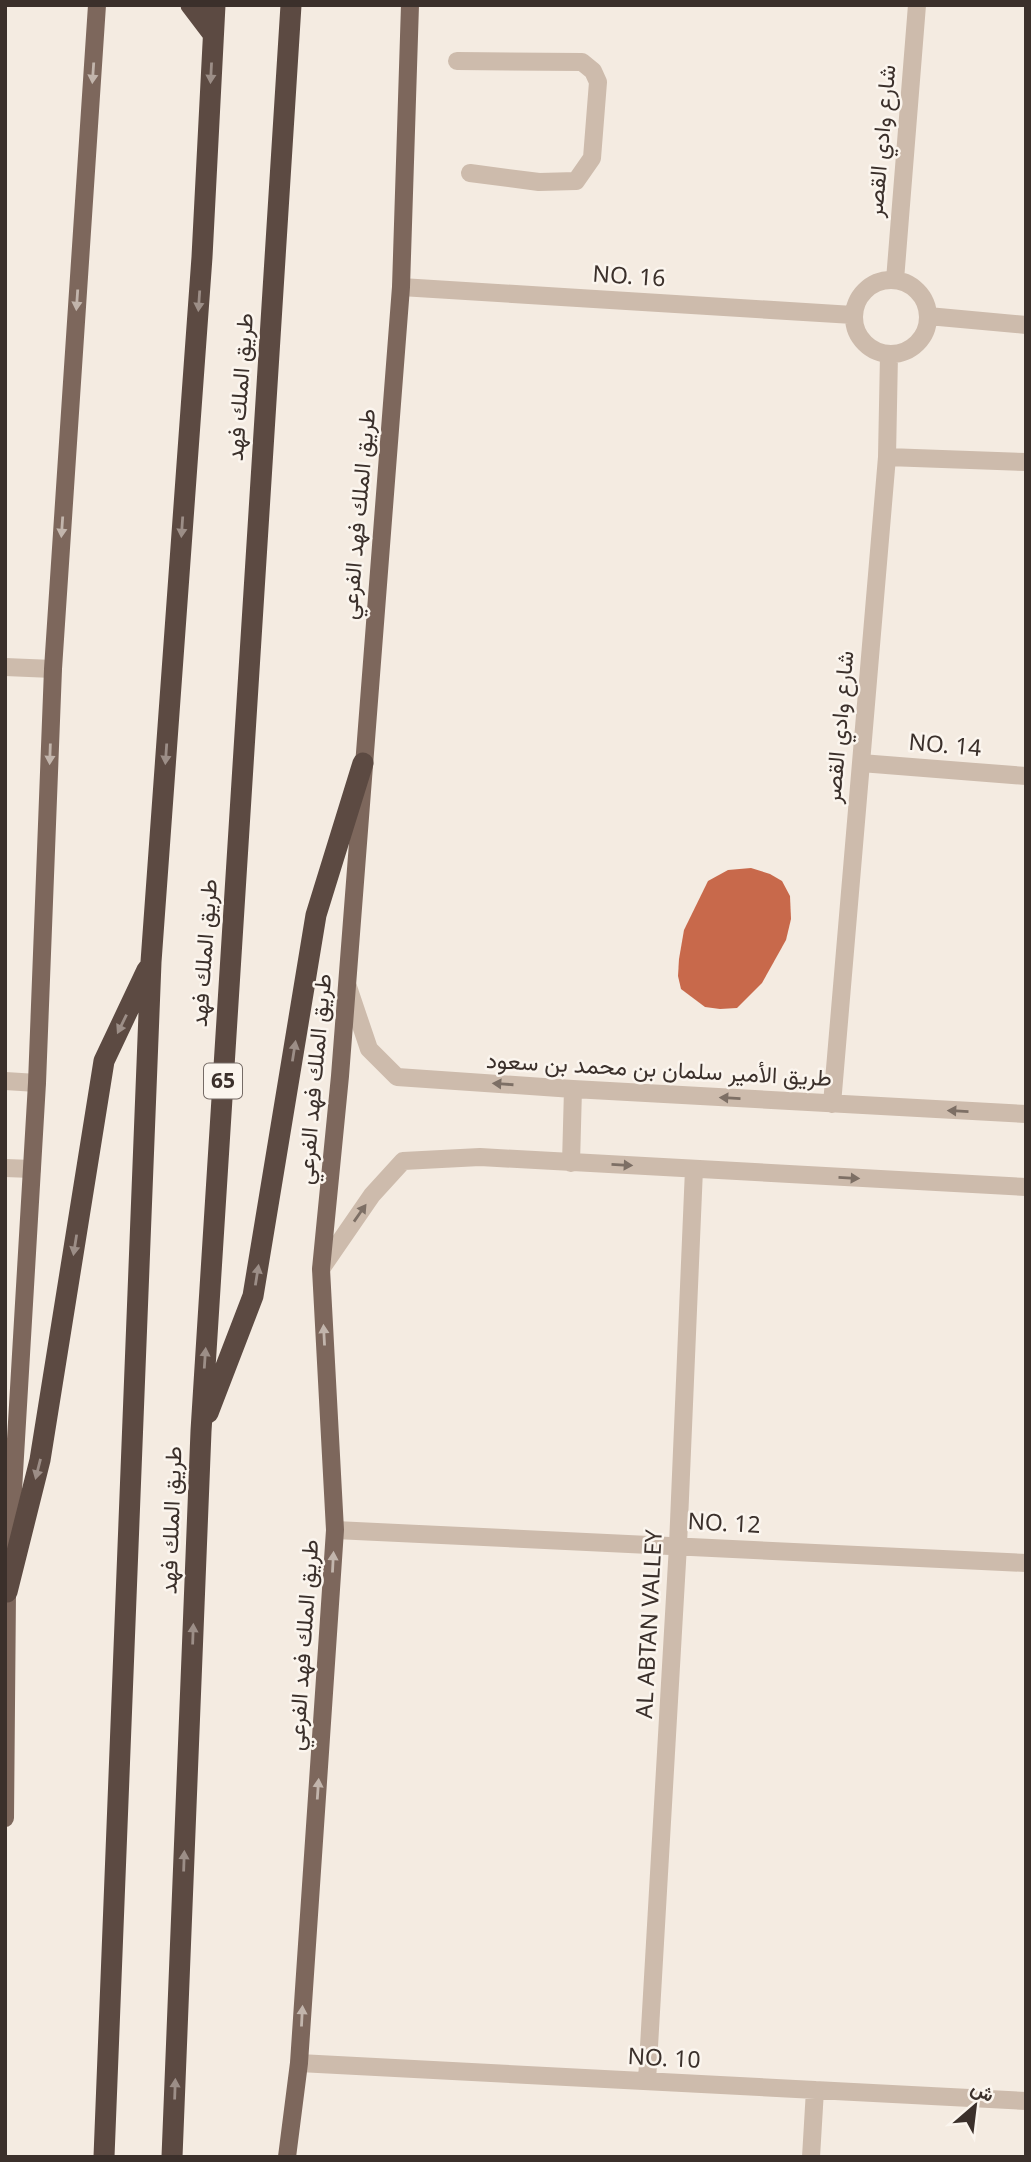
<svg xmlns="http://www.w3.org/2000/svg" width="1031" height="2162" font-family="'Noto Sans',Vazirmatn,sans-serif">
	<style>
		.building { fill: #c8694b }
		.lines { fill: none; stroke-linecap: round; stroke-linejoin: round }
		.minor { stroke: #cdbbac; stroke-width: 18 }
		.major { stroke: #7d675c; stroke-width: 18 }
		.highway { stroke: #5c4a42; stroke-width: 21 }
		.oneway { fill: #c2b5ac }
		.oneway2 { fill: #9c8e87 }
		.oneway3 { fill: #7d6f65 }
		.labels { text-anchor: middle; stroke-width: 5; stroke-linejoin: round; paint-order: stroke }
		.shield { fill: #fbf5ee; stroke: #756b66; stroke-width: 2 }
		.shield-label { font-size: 21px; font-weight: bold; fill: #3b302b }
		.street-label { font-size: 23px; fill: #3b302b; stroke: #fbf5ee }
	</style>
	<rect width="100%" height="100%" fill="#f4ebe1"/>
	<path class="building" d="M751 868 770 874 782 881 790 896 791 919 786 940 762 983 737 1008 720 1009 705 1007 681 989 678 976 679 959 684 930 708 881 728 870Z"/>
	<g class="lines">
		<path class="minor" d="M457 61 582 62 593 71 598 82 592 158 576 181 539 182 470 173
			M854 317a37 37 0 1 1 74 0a37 37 0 1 1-74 0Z
			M895 280 917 5
			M401 287 853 315
			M928 316 1026 325
			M887 457 1026 462
			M5 667 53 669
			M861 763 1026 776
			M348 987 369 1049 397 1077 573 1089 1026 1114
			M5 1081 37 1083
			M832 1104 887 457 889 354
			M571 1163 573 1089
			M5 1168 32 1169
			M321 1269 372 1195 403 1161 480 1157 1026 1187
			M335 1530 1026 1563
			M299 2063 1026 2101
			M647 2081 678 1545 694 1169
			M811 2157 815 2090"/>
		<path class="major" d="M5 1818 7 1592 37 1083 53 669 97 5
			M287 2157 299 2063 335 1530 321 1269 340 1076 401 287 410 5"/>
		<path class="highway" d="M191 5 213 34
			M208 1413 253 1296 316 915 363 763
			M7 1592 40 1460 104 1061 147 970
			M104 2157 151 962 202 257 215 5
			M172 2157 201 1431 291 5"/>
	</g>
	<defs><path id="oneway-solid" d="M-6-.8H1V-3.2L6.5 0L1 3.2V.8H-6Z" transform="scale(1.75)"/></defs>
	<g class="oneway">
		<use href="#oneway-solid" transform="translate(93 73) rotate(94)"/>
		<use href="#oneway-solid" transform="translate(77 300) rotate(94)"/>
		<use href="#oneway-solid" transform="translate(62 527) rotate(94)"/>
		<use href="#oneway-solid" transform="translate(50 754) rotate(92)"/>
		<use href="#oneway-solid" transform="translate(324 1335) rotate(-93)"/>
		<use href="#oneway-solid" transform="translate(333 1562) rotate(-87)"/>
		<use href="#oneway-solid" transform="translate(318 1789) rotate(-86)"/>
		<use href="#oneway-solid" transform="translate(302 2016) rotate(-87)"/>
	</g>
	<g class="oneway2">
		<use href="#oneway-solid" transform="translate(211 73) rotate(93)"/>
		<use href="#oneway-solid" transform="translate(199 301) rotate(94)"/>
		<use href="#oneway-solid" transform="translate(182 527) rotate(94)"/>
		<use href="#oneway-solid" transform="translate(166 754) rotate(94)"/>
		<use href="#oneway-solid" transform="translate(122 1024) rotate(116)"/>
		<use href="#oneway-solid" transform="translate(294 1051) rotate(-81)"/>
		<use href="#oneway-solid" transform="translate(75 1245) rotate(99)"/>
		<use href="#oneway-solid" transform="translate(257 1275) rotate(-81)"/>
		<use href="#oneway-solid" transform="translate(205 1358) rotate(-86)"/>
		<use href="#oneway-solid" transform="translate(38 1469) rotate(104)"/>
		<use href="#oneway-solid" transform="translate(193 1634) rotate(-88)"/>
		<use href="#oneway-solid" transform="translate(184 1861) rotate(-88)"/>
		<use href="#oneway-solid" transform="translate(175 2089) rotate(-88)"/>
	</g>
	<g class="oneway3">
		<use href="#oneway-solid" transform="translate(503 1084) rotate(-176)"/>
		<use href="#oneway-solid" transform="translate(730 1098) rotate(-177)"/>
		<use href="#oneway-solid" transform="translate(958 1111) rotate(-177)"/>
		<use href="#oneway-solid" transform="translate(622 1165) rotate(3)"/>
		<use href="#oneway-solid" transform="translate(849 1178) rotate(3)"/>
		<use href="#oneway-solid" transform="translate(360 1213) rotate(-55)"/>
	</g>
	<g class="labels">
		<rect class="shield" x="204" y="1063.5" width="38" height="35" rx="5"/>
		<g class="shield-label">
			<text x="223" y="1088">65</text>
		</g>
		<g class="street-label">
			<text transform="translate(881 141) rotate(-85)" y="8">شارع وادي القصر</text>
			<text transform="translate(629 276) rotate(4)" y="8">NO. 16</text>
			<text transform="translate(240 387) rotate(-86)" y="8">طريق الملك فهد</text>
			<text transform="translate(358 514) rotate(-85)" y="8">طريق الملك فهد الفرعي</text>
			<text transform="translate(839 727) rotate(-85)" y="8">شارع وادي القصر</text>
			<text transform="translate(945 745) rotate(5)" y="8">NO. 14</text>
			<text transform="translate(204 953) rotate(-86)" y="8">طريق الملك فهد</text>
			<text transform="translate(659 1069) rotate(3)" y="8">طريق الأمير سلمان بن محمد بن سعود</text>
			<text transform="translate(314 1079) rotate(-85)" y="8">طريق الملك فهد الفرعي</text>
			<text transform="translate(171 1520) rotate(-88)" y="8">طريق الملك فهد</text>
			<text transform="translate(724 1523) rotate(3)" y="8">NO. 12</text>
			<text transform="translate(649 1624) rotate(-87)" y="8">AL ABTAN VALLEY</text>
			<text transform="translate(303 1645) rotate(-86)" y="8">طريق الملك فهد الفرعي</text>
			<text transform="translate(664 2058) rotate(3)" y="8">NO. 10</text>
		</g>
	</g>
	<rect width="1031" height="2162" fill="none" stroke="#3b302b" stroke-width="14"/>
	<g transform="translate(975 2106) rotate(28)" stroke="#fbf5ee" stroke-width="5" paint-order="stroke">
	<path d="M0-5L12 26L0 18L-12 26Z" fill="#3b302b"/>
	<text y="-10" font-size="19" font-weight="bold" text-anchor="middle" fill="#3b302b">ش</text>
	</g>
</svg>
